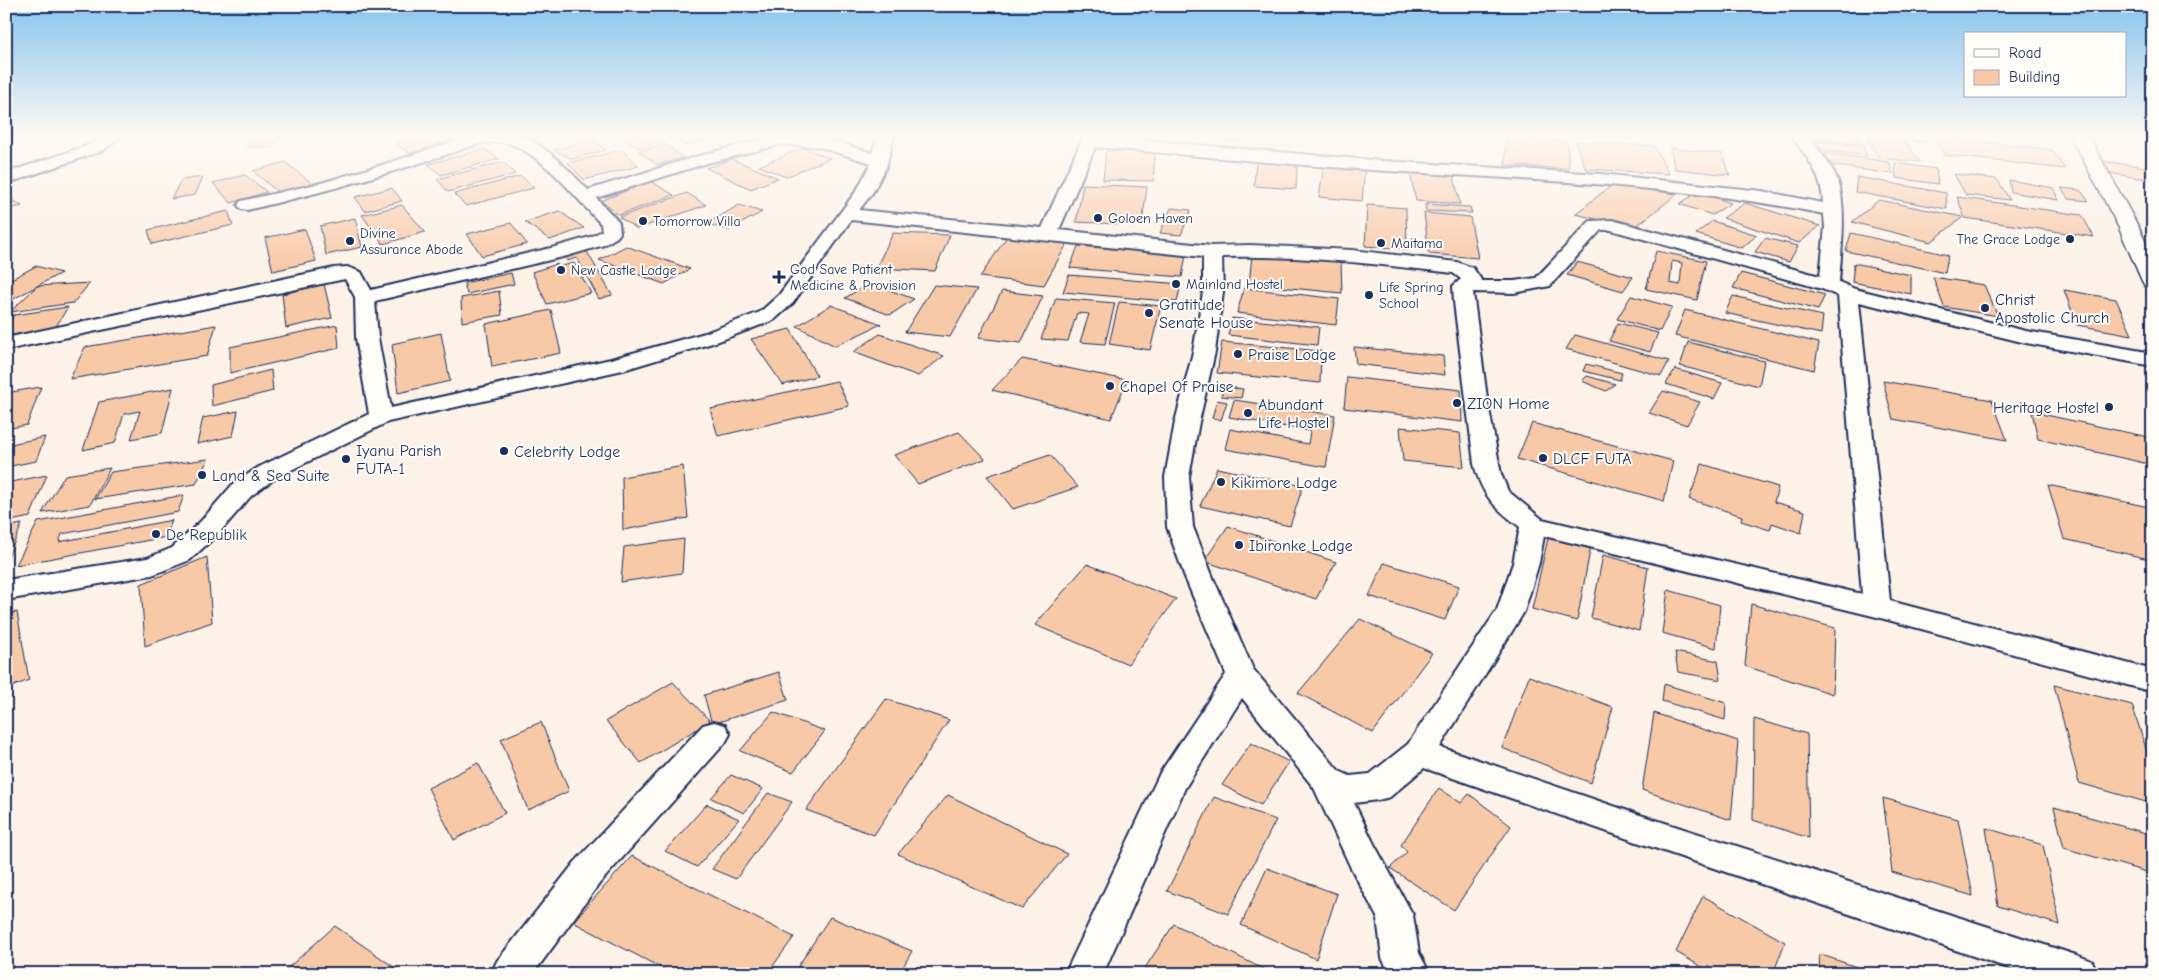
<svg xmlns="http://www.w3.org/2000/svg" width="2159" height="980" font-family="'Comic Neue',sans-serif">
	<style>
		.building { fill: #f8c9a7; stroke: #1b2f5e; fill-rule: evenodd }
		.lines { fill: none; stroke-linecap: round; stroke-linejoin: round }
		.minor-casing { stroke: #1b2f5e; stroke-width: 4 }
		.tertiary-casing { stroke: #1b2f5e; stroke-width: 3 }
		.minor { fill: #fdfcf7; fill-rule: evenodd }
		.tertiary { fill: #fdfcf7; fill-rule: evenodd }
		.poi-dot { fill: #1b2f5e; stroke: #fdfcf7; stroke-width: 2 }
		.labels { text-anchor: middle; stroke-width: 4; stroke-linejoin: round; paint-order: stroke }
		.far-poi-label { font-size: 14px; fill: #1b2f5e; stroke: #fdfcf7; text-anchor: start }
		.poi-label { font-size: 16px; fill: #1b2f5e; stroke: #fdfcf7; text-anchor: start }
	</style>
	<rect width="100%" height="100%" fill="#fcf2e7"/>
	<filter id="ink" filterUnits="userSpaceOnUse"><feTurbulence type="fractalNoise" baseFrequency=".02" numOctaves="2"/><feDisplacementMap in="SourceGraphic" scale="10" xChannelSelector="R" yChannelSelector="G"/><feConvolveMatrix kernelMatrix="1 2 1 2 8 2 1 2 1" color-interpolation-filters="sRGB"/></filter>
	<g filter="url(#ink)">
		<path class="building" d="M258 135H284L272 147H246Z
			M426 135H467L468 136 410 153 396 144Z
			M628 135H654L663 141 638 148 621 137Z
			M669 135H719L720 136 686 146Z
			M1218 135H1285L1287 140 1220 141Z
			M1665 135H1711L1714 141 1666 138Z
			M1814 135H1857L1862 144 1816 139Z
			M1935 136 2052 150 2065 169 1944 155Z
			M1506 137 1567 142 1569 169 1505 165Z
			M1866 138 1905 141 1920 162 1879 158Z
			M592 139 606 150 572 159 555 150Z
			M1575 141 1654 146 1669 174 1586 169Z
			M1817 141 1863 146 1867 156 1821 150Z
			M665 144 683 158 657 165 639 151Z
			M803 148 830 158 786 177 759 166Z
			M1670 148 1723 154 1730 175 1675 169Z
			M485 149 499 159 441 175 428 164Z
			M622 150 639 166 584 180 568 163Z
			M1106 151 1155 152 1153 181 1103 180Z
			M1826 153 1889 162 1893 174 1828 165Z
			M732 159 778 178 751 189 706 168Z
			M1256 161 1297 164 1296 189 1254 186Z
			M2101 161 2153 168V180L2108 173Z
			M285 162 313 184 280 194 253 171Z
			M503 162 515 174 448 192 437 179Z
			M1895 163 1936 169 1938 184 1896 178Z
			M1324 165 1365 168 1362 201 1319 197Z
			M1453 172 1460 204 1416 201 1410 173Z
			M1954 174 1997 179 2010 200 1966 195Z
			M245 175 267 192 231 203 213 183Z
			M521 176 534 188 466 206 454 194Z
			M203 177 195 195 171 199 181 180Z
			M1857 177 1946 193 1947 209 1855 192Z
			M2009 180 2054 188 2058 200 2011 192Z
			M650 181 674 195 619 215 601 201Z
			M1083 184 1147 187 1142 225 1076 222Z
			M1612 185 1677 194 1634 228 1575 214Z
			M392 188 402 201 365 211 355 197Z
			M2061 188 2080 190 2089 201 2069 199Z
			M1698 192 1731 203 1712 215 1679 204Z
			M687 193 706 205 637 229 619 217Z
			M6 196 22 206 6 210Z
			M1957 197 2082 215 2094 237 1965 218Z
			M1879 200 1963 217 1931 242 1852 222Z
			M1745 203 1820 226 1799 243 1723 218Z
			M1425 204 1470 207 1472 213 1426 211Z
			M402 205 425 232 383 244 362 215Z
			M739 205 762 212 729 230 706 224Z
			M1367 205 1406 208 1407 249 1365 246Z
			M1171 208 1191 210 1181 235 1160 233Z
			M228 211 233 225 152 244 148 230Z
			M559 211 584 228 550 240 525 222Z
			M1424 213 1470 217 1478 258 1429 254Z
			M355 218 362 247 326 255 320 226Z
			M1712 221 1757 235 1742 248 1696 234Z
			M511 223 527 244 482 256 467 234Z
			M305 229 316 261 273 271 265 238Z
			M893 233 950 235 935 271 876 268Z
			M1851 233 1948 255 1945 273 1846 251Z
			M1008 235 1068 242 1044 285 980 277Z
			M1765 238 1798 246 1789 262 1755 252Z
			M626 246 690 269 664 284 599 260Z
			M1078 246 1186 255 1182 277 1070 268Z
			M586 250 612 295 599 299 577 258 567 261 563 255Z
			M1656 251 1706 261 1697 300 1646 289ZM1672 261 1682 263 1680 285 1670 283Z
			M1252 255 1341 262 1342 293 1249 284Z
			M1577 262 1633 277 1623 291 1567 275Z
			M574 263 591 293 547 304 532 272 557 264 558 267Z
			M1854 263 1911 275V294L1852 282Z
			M36 266 61 273 6 303V282Z
			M511 273 514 284 467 294 464 283Z
			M1741 273 1825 295 1818 310 1733 288Z
			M1069 275 1181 284 1177 302 1063 292Z
			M1933 277 1984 285 1998 316 1944 307Z
			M90 283 73 303 10 312 37 286Z
			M870 283 914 299 890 315 845 298Z
			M324 284 332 318 286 328 282 294Z
			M934 285 977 289 950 337 905 332Z
			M1244 288 1339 299 1336 325 1237 313Z
			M2064 290 2116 299 2132 335 2077 325Z
			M499 291 502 315 462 322 461 298Z
			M1002 291 1043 296 1021 343 978 338Z
			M1631 296 1672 307 1660 331 1617 319Z
			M1733 296 1823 316 1821 334 1725 313Z
			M1056 298 1115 303 1105 344 1080 342 1089 314 1077 313 1068 341 1041 339Z
			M1119 302 1161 306 1150 350 1109 344Z
			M831 305 881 324 835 346 797 326Z
			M68 307 55 328 6 336V327L14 315Z
			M551 310 561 353 492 367 486 324Z
			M1685 310 1819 343 1814 370 1675 336Z
			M1232 318 1319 327 1317 345 1228 335Z
			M1618 323 1658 333 1650 352 1609 341Z
			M216 325 207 356 70 379 85 347Z
			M337 325 339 348 230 373V347Z
			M790 329 817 376 783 385 751 339Z
			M441 333 450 381 398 393 392 344Z
			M880 334 944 356 918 376 853 352Z
			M1575 335 1669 361 1661 376 1566 349Z
			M1222 342 1321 351 1320 383 1217 373Z
			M1688 342 1764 361 1759 386 1680 366Z
			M1354 347 1443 356 1445 375 1356 364Z
			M1022 359 1127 380 1111 419 992 390Z
			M1586 364 1622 373 1620 380 1583 371Z
			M1675 369 1722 383 1714 399 1666 384Z
			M271 370 273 391 212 406 211 385Z
			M1587 376 1615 384 1606 391 1582 381Z
			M1347 377 1461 390 1462 422 1344 408Z
			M837 381 849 406 718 436 710 409Z
			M1883 381 1992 400 2007 440 1893 419Z
			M41 387 27 425 6 429V393Z
			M1224 387 1243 389 1241 398 1221 396Z
			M173 388 162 433 131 439 140 411 124 414 115 443 83 450 99 402Z
			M1663 391 1700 402 1687 425 1649 413Z
			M1217 400 1227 402 1221 420 1212 418Z
			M1234 400 1335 415 1326 467 1225 449 1230 429 1308 444 1310 431 1229 417Z
			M238 411 233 436 197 444 203 418Z
			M2032 412 2153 438V465L2038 439Z
			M1532 423 1673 461 1664 501 1517 459Z
			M1400 427 1460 433 1464 467 1403 461Z
			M959 432 985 459 918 484 894 455Z
			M45 437 36 461 6 467V445Z
			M1050 455 1078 487 1013 509 987 476Z
			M208 459 196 484 95 499 111 472Z
			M1702 464 1778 487 1774 502 1805 511 1801 533 1772 523 1770 530 1741 521 1742 516 1689 499Z
			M683 466 688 518 623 530 622 477Z
			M110 468 90 505 42 513 65 475Z
			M1217 468 1303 486 1290 526 1200 506Z
			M47 475 30 517 6 522V483Z
			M2048 485 2153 508V560L2064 539Z
			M184 495 178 512 62 534 59 542 172 520 166 537 16 565 38 522Z
			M22 524 6 562V527Z
			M1228 526 1336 562 1316 599 1204 561Z
			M1549 534 1591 545 1577 621 1532 609Z
			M684 539 682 573 621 582 624 547Z
			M1603 555 1648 567 1639 631 1591 618Z
			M207 557 212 622 145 646 141 584Z
			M1384 563 1459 586 1445 620 1369 596Z
			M1087 564 1176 599 1128 664 1035 625Z
			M1668 590 1720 605 1716 648 1662 633Z
			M1751 604 1835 628 1833 694 1745 666Z
			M17 612 29 680 6 689V614Z
			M1360 619 1432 653 1373 733 1298 693Z
			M1675 652 1718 661 1721 680 1678 672Z
			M779 672 788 700 712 724 704 695Z
			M1529 676 1613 707 1591 783 1502 748Z
			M673 682 710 721 641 763 606 721Z
			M1664 684 1726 703 1725 720 1662 701Z
			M2054 685 2132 705 2153 770V804L2079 783Z
			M886 699 949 720 874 835 806 810Z
			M773 712 825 731 793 772 740 751Z
			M1654 713 1738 741 1731 820 1642 790Z
			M1754 719 1807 734 1809 838 1753 820Z
			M541 722 569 791 528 810 501 739Z
			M1251 743 1289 762 1261 805 1222 785Z
			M478 763 505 813 454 840 428 788Z
			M731 775 763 789 744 813 711 798Z
			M1439 788 1461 803 1469 794 1511 826 1454 910 1390 868 1407 852 1401 845Z
			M768 793 792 802 736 879 712 869Z
			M948 795 1067 854 1022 909 898 854Z
			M1214 797 1276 820 1228 914 1167 891Z
			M1883 798 1958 819 1973 896 1892 872Z
			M707 804 739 819 697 867 665 851Z
			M2054 807 2153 835V874L2064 848Z
			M1986 828 2043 845 2060 925 1998 906Z
			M632 856 794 937 767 974H673L573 922Z
			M1267 868 1337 894 1316 959 1241 925Z
			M1703 896 1785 942 1773 974H1714L1676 952Z
			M830 917 912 951 899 974H793Z
			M1174 924 1273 974H1141Z
			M335 926 404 974H281Z
			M1819 954 1877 974H1820Z"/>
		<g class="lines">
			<g class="minor-casing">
				<path id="minor" d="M104 135H123L104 150 6 184V173L92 144Z
					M474 135C487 135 500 134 513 135 541 138 569 171 588 190L695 157 776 135 821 137 872 153 878 135H894L886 167 873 192 859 210 1042 228 1084 135 1382 161 1601 174 1762 191 1823 203C1822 174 1807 158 1791 135H1807C1819 151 1836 169 1840 188 1846 219 1841 251 1839 282L1855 289 2026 331 2153 353V366L2026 343 1859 302 1890 601 2153 670V692L1877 617 1544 536 1539 563 1524 612 1440 747 1637 814 2079 956 2092 961 2098 974H2026L1637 842 1424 768 1390 797 1378 800 1354 803 1374 844 1413 915 1419 953 1430 974H1390L1382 958 1377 917 1350 866 1314 788 1242 698 1185 788 1103 974H1065L1160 773 1226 674 1186 580 1167 527 1165 477 1175 422 1193 352 1203 292V257L851 220 793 303 774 320 719 341 623 370 388 422 277 477 251 496 219 533 190 560 152 575 6 600V580L147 558 172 548 201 521 233 484 259 467 369 414 356 338 355 297 345 279 6 350V338L334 268 347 267 361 272 371 290 555 247 590 237 602 231 601 224C575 197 550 163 516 146 504 140 490 142 478 144 401 170 326 192 247 210L241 209 238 205 241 201 321 183 385 164ZM783 144 819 147 871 163 857 190 779 295 760 312 705 333 611 359 391 408 378 338 375 301 567 256 604 245 617 237 620 233 619 223 616 219 596 198 707 163ZM1095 147C1192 155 1290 165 1388 171 1534 180 1681 185 1824 214L1825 227 1820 276 1612 220 1590 221 1536 278 1514 281H1482L1473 268 1457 262 1352 250 1250 245 1212 246 1059 230ZM1601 230H1611L1822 289 1838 296 1862 594 1542 519 1508 491 1501 474 1487 398 1473 292 1514 293 1550 286ZM1222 257C1299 255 1376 264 1453 273L1461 279 1453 286 1454 302 1474 464C1482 496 1495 508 1520 527L1513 563 1497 610 1408 744 1370 774 1350 776 1339 771 1253 669 1214 580 1193 527 1189 477 1199 422 1215 352 1223 292Z
					M1909 135H1928L1929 136 1927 139 1921 141 1911 138Z
					M714 722 725 725 730 734 725 743 599 884 533 974H491L497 961 575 862 703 725Z"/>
			</g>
			<g class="tertiary-casing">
				<path id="tertiary" d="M2070 135H2088L2138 226 2153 258V287L2145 286 2142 281 2118 226Z"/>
			</g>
			<use href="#minor" class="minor"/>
			<use href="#tertiary" class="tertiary"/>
		</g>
	</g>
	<linearGradient id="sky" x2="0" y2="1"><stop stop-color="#87c4ee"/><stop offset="0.5" stop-color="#fef9f4"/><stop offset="1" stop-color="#fef9f4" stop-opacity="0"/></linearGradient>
	<rect width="2159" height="272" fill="url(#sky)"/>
	<g class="poi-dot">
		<circle cx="1098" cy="218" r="5"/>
		<circle cx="643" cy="221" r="5"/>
		<circle cx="2070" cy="239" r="5"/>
		<circle cx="350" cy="241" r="5"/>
		<circle cx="1381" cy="243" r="5"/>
		<circle cx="561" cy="270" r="5"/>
		<path d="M776.5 269.5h5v5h5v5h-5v5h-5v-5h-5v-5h5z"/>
		<circle cx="1176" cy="284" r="5"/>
		<circle cx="1369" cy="295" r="5"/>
		<circle cx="1985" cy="308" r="5"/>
		<circle cx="1149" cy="313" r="5"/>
		<circle cx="1238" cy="354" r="5"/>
		<circle cx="1110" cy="386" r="5"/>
		<circle cx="1457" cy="403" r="5"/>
		<circle cx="2109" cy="407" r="5"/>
		<circle cx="1248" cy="413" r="5"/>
		<circle cx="504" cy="451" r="5"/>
		<circle cx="1543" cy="458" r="5"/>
		<circle cx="346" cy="459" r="5"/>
		<circle cx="202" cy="475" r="5"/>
		<circle cx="1221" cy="482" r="5"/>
		<circle cx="156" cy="534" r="5"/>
		<circle cx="1239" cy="545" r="5"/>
	</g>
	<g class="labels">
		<g class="far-poi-label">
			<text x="1108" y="223">Goloen Haven</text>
			<text x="653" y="226">Tomorrow Villa</text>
			<text x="360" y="238">Divine<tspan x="360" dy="16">Assurance Abode</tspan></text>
			<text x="2060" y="244" text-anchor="end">The Grace Lodge</text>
			<text x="1391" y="248">Maitama</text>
			<text x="790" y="274">God Save Patient<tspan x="790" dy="16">Medicine &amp; Provision</tspan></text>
			<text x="571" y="275">New Castle Lodge</text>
			<text x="1186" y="289">Mainland Hostel</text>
			<text x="1379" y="292">Life Spring<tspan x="1379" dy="16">School</tspan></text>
		</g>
		<g class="poi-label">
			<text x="1995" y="305">Christ<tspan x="1995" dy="18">Apostolic Church</tspan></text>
			<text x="1159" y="310">Gratitude<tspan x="1159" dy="18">Senate House</tspan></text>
			<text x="1248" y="360">Praise Lodge</text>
			<text x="1120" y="392">Chapel Of Praise</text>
			<text x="1467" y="409">ZION Home</text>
			<text x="1258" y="410">Abundant<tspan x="1258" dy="18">Life Hostel</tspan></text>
			<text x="2099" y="413" text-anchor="end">Heritage Hostel</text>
			<text x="356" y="456">Iyanu Parish<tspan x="356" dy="18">FUTA-1</tspan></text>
			<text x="514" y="457">Celebrity Lodge</text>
			<text x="1553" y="464">DLCF FUTA</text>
			<text x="212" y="481">Land &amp; Sea Suite</text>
			<text x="1231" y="488">Kikimore Lodge</text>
			<text x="166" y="540">De Republik</text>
			<text x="1249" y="551">Ibironke Lodge</text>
		</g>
	</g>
	<rect width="2159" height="980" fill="none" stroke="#fdfcf7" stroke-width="25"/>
	<rect x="12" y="12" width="2134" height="955" fill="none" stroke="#1b2f5e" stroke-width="2" filter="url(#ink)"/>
	<rect x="1964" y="32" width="162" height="65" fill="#fdfcf7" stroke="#a3aaba"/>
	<rect x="1974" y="49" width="25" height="8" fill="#fdfcf7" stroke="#a3aaba"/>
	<text x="2009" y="58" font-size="15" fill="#1b2f5e">Road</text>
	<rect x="1974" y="70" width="25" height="15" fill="#f8c9a7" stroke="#a3aaba"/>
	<text x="2009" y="82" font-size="15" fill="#1b2f5e">Building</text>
</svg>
